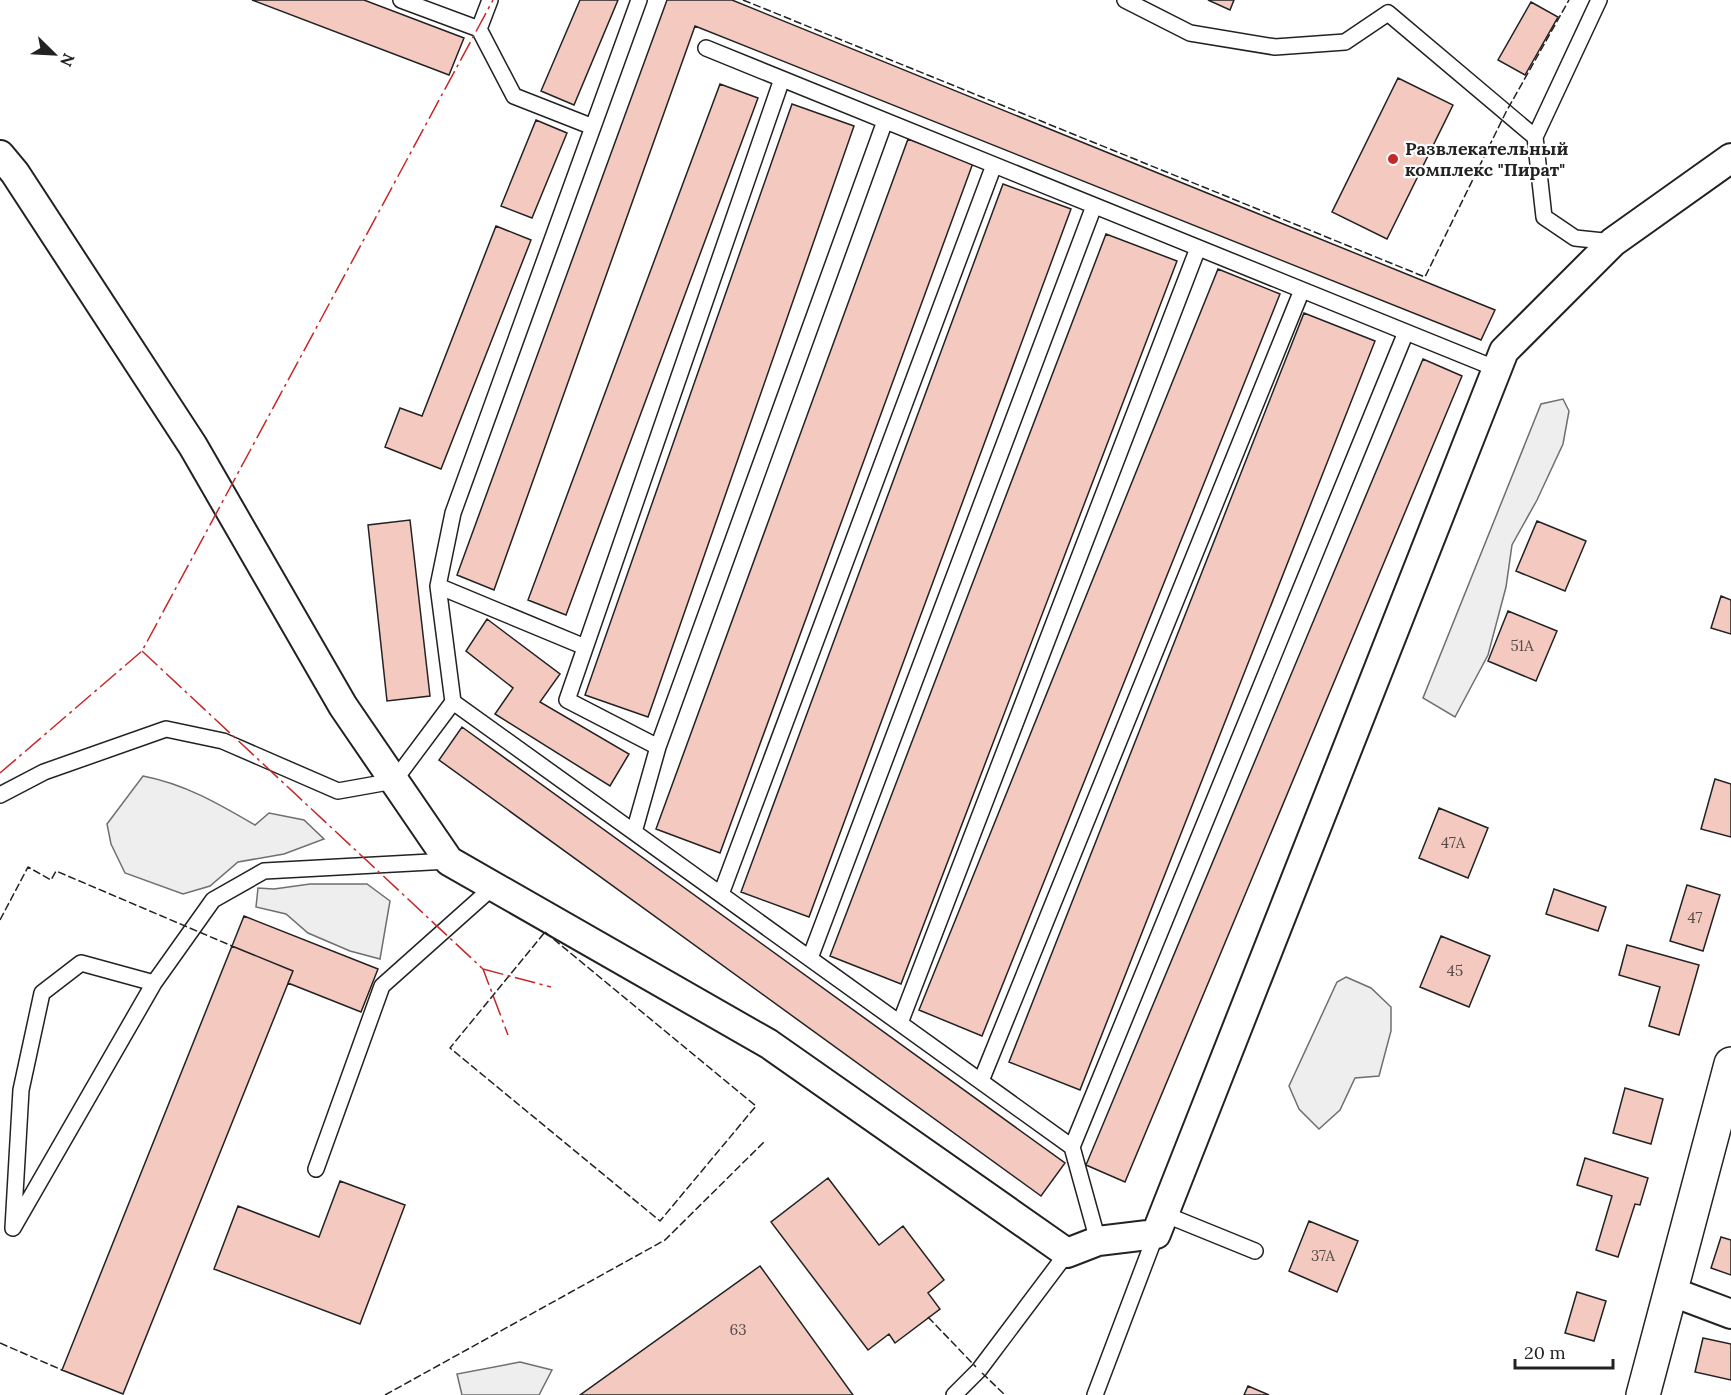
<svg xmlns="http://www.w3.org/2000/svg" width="1731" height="1395" font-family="Lora,serif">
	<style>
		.green { fill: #eee; stroke: #6f6f6f; stroke-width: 1.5 }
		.building { fill: #f3c9c0; stroke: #222; stroke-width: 1.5 }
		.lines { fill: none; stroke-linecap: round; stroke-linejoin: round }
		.lane-casing { stroke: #222; stroke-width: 18 }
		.street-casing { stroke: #222; stroke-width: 32 }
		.secondary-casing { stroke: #222; stroke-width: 36 }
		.lane { stroke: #fff; stroke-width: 15 }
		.street { stroke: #fff; stroke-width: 28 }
		.secondary { stroke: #fff; stroke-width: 33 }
		.fence { stroke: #222; stroke-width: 1.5; stroke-dasharray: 8 3; stroke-linecap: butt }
		.power { stroke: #c62828; stroke-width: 1.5; stroke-dasharray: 21 4.5 3 4.5; stroke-linecap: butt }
		.poi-dot { fill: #c62828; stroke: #fff; stroke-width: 2 }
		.labels { text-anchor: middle; stroke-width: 4.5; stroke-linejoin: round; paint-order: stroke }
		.number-label { font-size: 15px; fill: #564c4a }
		.poi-label { font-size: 18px; font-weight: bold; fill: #222; stroke: #fff; text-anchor: start }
	</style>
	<rect width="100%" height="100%" fill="#fff"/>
	<path class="green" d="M1563 399 1569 411 1563 444 1537 500 1512 545 1506 587 1488 655 1455 717 1423 698 1541 404Z
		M143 776C185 784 219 804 255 825L269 813 304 820 324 839 284 854 238 862 210 886 183 894 125 873 111 844 107 824Z
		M310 884H367L390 901 380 959 350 951 308 933 286 914 256 907 258 888 274 889Z
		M1346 977 1371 988 1391 1007V1031L1379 1076 1355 1078 1340 1110 1319 1129 1299 1109 1289 1086 1337 982Z
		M520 1362 552 1370 539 1395H462L457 1374Z"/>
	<path class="building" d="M252 0H364L464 38 449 75Z
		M580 0H618L574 105 541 91Z
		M667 0H732L1495 310 1481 340 695 26 494 590 457 575Z
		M1208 0H1234L1230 10Z
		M1531 2 1558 17 1525 75 1498 60Z
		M1398 78 1453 105 1387 239 1332 212Z
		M720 84 758 98 566 615 528 600Z
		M792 104 854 126 648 717 585 695Z
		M536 120 567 133 532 218 501 206Z
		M908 139 973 163 720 853 656 829Z
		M1003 184 1071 209 809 917 741 892Z
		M496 226 531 240 441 469 385 447 400 408 422 416Z
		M1106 234 1177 261 901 984 830 956Z
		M1218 269 1280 294 982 1036 919 1010Z
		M1304 313 1375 341 1080 1090 1009 1062Z
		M1423 359 1462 376 1125 1182 1086 1165Z
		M410 520 430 696 387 701 368 525Z
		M1537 521 1586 541 1565 591 1516 571Z
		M1721 596 1731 600V634L1711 628Z
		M1508 611 1557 631 1536 681 1488 661Z
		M487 619 560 674 540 702 629 754 610 786 495 714 513 688 466 651Z
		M462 727 1065 1163 1041 1196 439 760Z
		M1715 779 1731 784V837L1701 829Z
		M1439 808 1488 828 1468 878 1419 858Z
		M1687 885 1720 895 1703 951 1670 941Z
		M1554 889 1606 907 1598 931 1546 914Z
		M244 916 378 969 361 1012 288 983 293 971 232 946Z
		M1441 936 1490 956 1469 1007 1420 987Z
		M1627 945 1699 965 1679 1035 1649 1026 1660 987 1619 975Z
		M232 946 293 971 123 1394 62 1370Z
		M1625 1088 1663 1099 1651 1144 1613 1133Z
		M1585 1158 1648 1178 1640 1205 1635 1204 1618 1257 1596 1250 1612 1196 1577 1185Z
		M828 1178 879 1245 903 1226 944 1280 928 1293 940 1309 895 1343 889 1334 868 1350 771 1222Z
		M340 1181 405 1205 360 1324 214 1269 238 1206 319 1237Z
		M1309 1221 1358 1241 1337 1292 1289 1271Z
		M1721 1237 1731 1240V1275L1711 1268Z
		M760 1266 853 1395H580Z
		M1577 1292 1606 1301 1594 1341 1565 1333Z
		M1703 1338 1731 1344V1380L1695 1372Z
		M1248 1386 1269 1395H1244Z"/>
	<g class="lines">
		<g class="lane-casing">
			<path id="lane" d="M401 0 479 29
				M490 0 479 29 514 96 593 127
				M1125 0 1190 33 1275 47 1345 42 1388 13 1535 137
				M1599 0 1535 137 1544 217 1575 238 1613 242
				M706 48 1497 369
				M438 586 453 702 1072 1147 1406 332
				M585 647 438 586 453 513 639 0
				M658 747 567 700 782 79
				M0 795 44 772 166 729 223 741 338 791 394 781 453 702
				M634 832 658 747 885 121
				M721 894 994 165
				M810 958 1094 206
				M154 983 13 1228 21 1090 42 993 81 963 154 983 213 900 264 871 449 861
				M900 1023 1198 248
				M981 1081 1302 290
				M1072 1147 1098 1241
				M316 1169 382 986 493 887
				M1164 1214 1255 1251
				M954 1395 979 1370 1067 1253
				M1095 1395 1156 1234"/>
		</g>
		<g class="street-casing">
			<path id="street" d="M0 155 15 173 193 446 343 706 449 861 769 1044 1067 1253 1098 1241 1156 1234 1504 351 1613 242 1731 158
				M1670 1291 1731 1314"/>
		</g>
		<g class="secondary-casing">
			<path id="secondary" d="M1643 1395 1731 1064"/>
		</g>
		<use href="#lane" class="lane"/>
		<use href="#street" class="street"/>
		<use href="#secondary" class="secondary"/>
		<path class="fence" d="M743 0 1425 277 1506 112 1569 0
			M0 920 28 867 51 880 56 871 232 946
			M545 932 756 1106 660 1221 450 1048Z
			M928 1317 976 1367
			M0 1343 62 1370
			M982 1373 1005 1395
			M385 1395 665 1240 765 1141"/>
		<path class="power" d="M142 651 483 969 508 1035
			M0 773 142 651 493 0
			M483 969 551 987"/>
	</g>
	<circle class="poi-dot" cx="1393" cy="159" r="6"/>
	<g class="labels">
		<g class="number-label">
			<text x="1522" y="651">51А</text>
			<text x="1453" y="848">47А</text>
			<text x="1695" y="923">47</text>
			<text x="1455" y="976">45</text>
			<text x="1323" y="1261">37А</text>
			<text x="738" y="1335">63</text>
		</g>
		<g class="poi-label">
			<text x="1405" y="155">Развлекательный<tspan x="1405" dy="21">комплекс "Пират"</tspan></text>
		</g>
	</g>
	<g transform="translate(54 54) rotate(114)" stroke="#ffffff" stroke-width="4.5" paint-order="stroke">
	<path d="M0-4.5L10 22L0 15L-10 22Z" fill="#222222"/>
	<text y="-9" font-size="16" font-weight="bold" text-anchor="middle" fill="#222222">N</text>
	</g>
	<path d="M1515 1359v9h98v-9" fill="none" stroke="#222222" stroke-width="3"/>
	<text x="1524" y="1359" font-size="18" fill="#222222" stroke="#ffffff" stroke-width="4.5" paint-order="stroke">20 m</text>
</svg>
